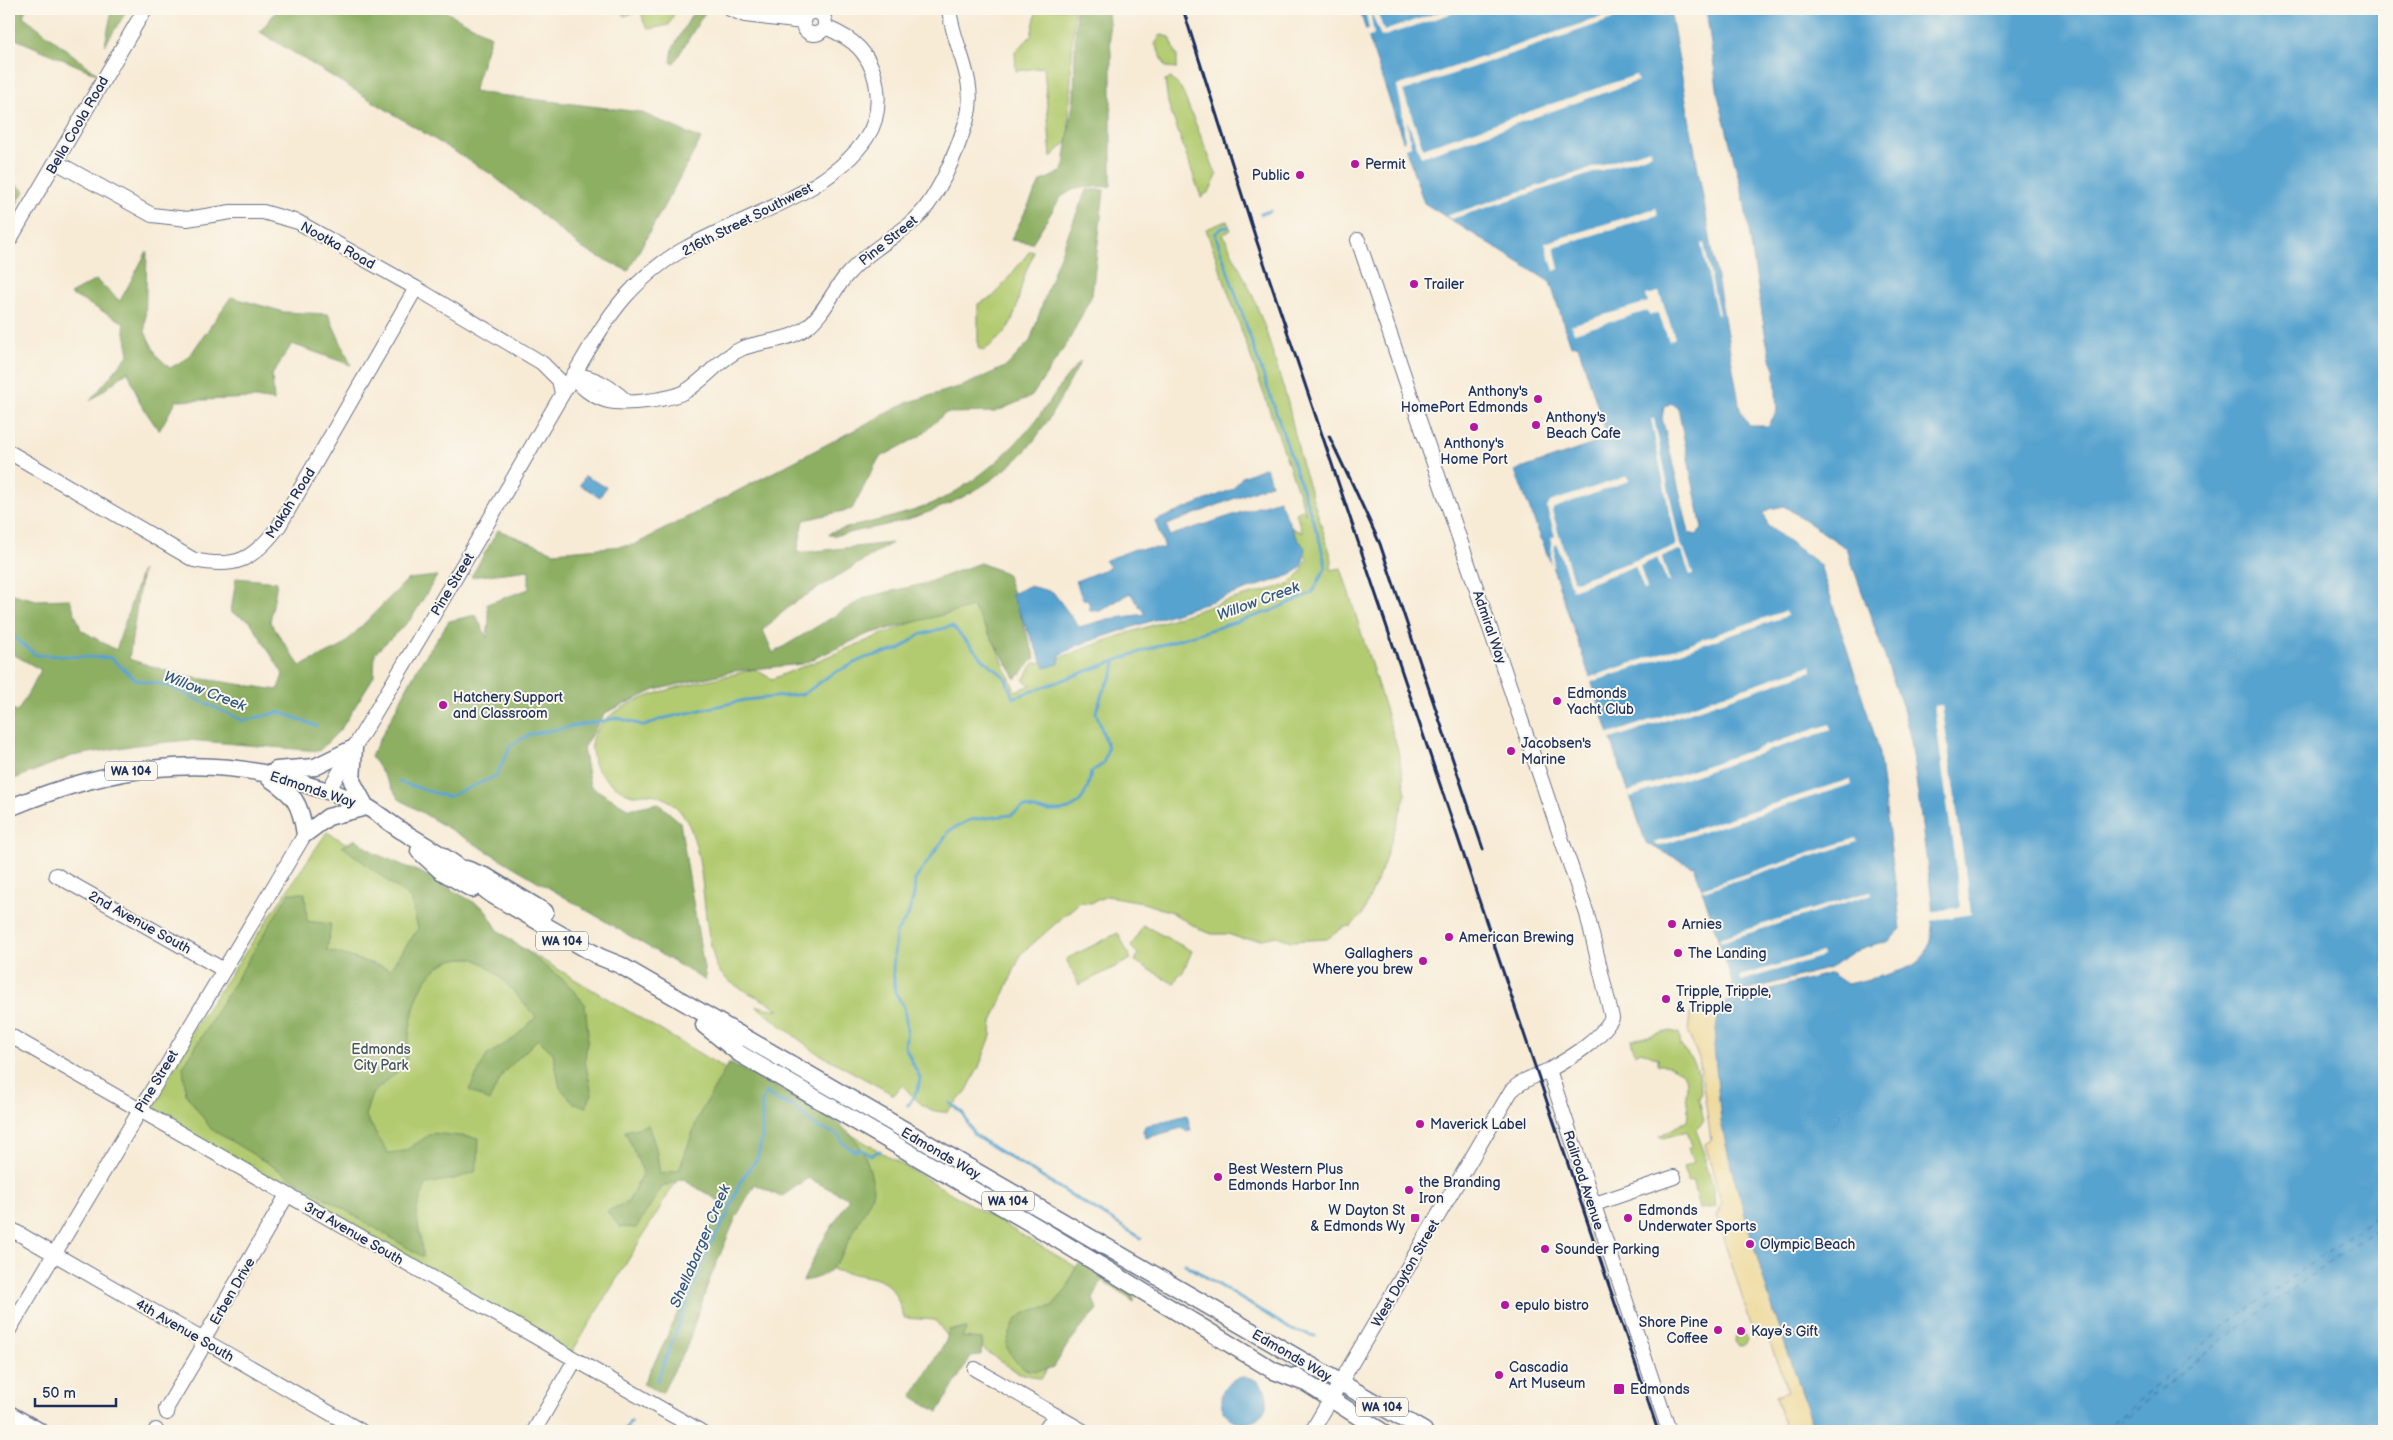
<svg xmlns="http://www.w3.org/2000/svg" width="2393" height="1440" font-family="'Balsamiq Sans',sans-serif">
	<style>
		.green { fill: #b2cb70; stroke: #667d67 }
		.forest { fill: #8daf62; stroke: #546f60 }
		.sand { fill: #eeda9e; stroke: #84847e }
		.water { fill: #57a3cf; stroke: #396996; fill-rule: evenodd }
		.pier { fill: #f7ebd6 }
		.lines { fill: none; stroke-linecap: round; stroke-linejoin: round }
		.stream { stroke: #57a3cf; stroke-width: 3 }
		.ferry { stroke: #305886; stroke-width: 1; stroke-dasharray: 6 5; stroke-linecap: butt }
		.minor-casing { stroke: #687188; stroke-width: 16 }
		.major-casing { stroke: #687188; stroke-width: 19 }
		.minor { stroke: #fff; stroke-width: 14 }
		.major { stroke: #fff; stroke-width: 16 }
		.rail { stroke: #1b2f5e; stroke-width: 3 }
		.poi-dot { fill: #b5179e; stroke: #fbf7ec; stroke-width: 2 }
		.labels { text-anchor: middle; stroke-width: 4; stroke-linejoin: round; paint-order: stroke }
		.shield { fill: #fbf7ec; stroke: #5e6b89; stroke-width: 1 }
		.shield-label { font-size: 12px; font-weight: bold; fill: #1b2f5e }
		.street-label { font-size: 14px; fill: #1b2f5e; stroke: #fbf7ec }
		.poi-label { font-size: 14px; fill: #1b2f5e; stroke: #fbf7ec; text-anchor: start }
		.park-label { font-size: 14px; fill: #415662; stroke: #fbf7ec }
		.water-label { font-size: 15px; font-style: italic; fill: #305886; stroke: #fbf7ec }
	</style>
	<rect width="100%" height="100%" fill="#fbf7ec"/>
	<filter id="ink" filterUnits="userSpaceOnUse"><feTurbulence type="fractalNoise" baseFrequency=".02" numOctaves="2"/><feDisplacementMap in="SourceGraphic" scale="10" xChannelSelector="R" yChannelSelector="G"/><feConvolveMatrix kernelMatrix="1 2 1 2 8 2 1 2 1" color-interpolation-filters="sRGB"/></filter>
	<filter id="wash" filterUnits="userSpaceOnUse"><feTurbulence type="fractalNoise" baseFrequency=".0096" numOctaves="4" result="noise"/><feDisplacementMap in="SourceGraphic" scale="20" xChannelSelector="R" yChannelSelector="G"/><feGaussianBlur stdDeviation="1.12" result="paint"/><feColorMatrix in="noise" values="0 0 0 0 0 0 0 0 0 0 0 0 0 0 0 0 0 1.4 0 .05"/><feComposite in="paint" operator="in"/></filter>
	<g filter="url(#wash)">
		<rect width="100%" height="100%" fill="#f7ebd6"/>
		<path class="green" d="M621 9H676L669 25 649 29 644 23 641 11 624 16Z
			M1037 9H1074L1068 141 1051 157 1044 67 1016 71 1015 52 1031 36Z
			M1161 35 1170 37 1177 56V68L1166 67 1155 44Z
			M1171 78 1181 88 1217 176 1209 192 1201 197 1168 103 1165 80Z
			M1227 221 1231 230 1223 234 1253 296 1265 328 1288 403 1301 462 1332 559 1331 570 1341 568 1398 750 1406 794 1383 866 1363 914 1351 926 1344 927 1327 939 1291 941 1276 936 1263 939H1242L1228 934H1212L1201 930 1171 912 1137 901 1107 896 1091 903 1080 902 1021 954 992 1022 991 1036 979 1067 966 1092 947 1112C925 1113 916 1099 902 1085L894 1095 814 1051 756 1006 779 1010C762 996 733 990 719 971 715 965 713 953 711 946 702 908 705 867 691 830 684 812 668 794 648 794 643 793 637 796 633 795 621 793 595 773 594 762 593 755 590 745 592 739 609 692 712 682 754 669L772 679 975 597 1015 691 1031 685 1023 680 1034 663 1048 662 1119 636 1233 599 1288 585 1301 572 1307 560 1303 548 1288 526 1302 533 1296 513 1303 509 1306 514 1206 229Z
			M1030 251 1034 252C1032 260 1027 267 1025 274 1013 312 1020 325 983 351L978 348V304L994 296Z
			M327 832 756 1087 677 1180 569 1357 139 1109Z
			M1143 925 1192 951 1182 974H1179L1174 984 1135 961 1138 954 1131 947Z
			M1118 933 1131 959 1079 985 1066 959Z
			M1671 1031 1679 1033 1681 1046 1694 1062 1698 1072 1701 1091 1699 1099 1704 1121 1696 1130 1705 1154V1167C1715 1182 1712 1190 1716 1207L1699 1209 1693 1183 1694 1181 1688 1182 1683 1167 1693 1162 1688 1148 1692 1146 1687 1131 1664 1138 1659 1136 1687 1121C1689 1111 1687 1102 1686 1096 1686 1091 1688 1084 1686 1080 1683 1069 1668 1064 1658 1065V1058L1641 1051 1635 1054 1631 1040Z
			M757 1079 1100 1281 1041 1379 1017 1372 980 1347 951 1341 935 1320 904 1318C891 1270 873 1280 833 1270L827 1254 859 1196Z
			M1735 1340a6 6 0 1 1 12 0a6 6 0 1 1-12 0Z"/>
		<path class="forest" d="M9 9H26L23 16 99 75 11 37 9 40Z
			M112 9H128L105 45Z
			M278 9H365L389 17 410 9H441L491 36 473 92 640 112 701 139 628 271 583 249 491 174 260 32Z
			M695 9H712L705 12 674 63 671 62 673 48Z
			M1076 9H1108L1111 54V186L1076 188 1061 197 1032 243 1011 240 1040 182 1063 171 1074 97Z
			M9 172 11 180 24 191 9 217Z
			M1086 190H1104L1092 295 1068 342 1032 396 995 412 945 413 920 436 879 458 852 509 804 520 797 553 892 543 792 604 763 630 773 653 866 597 923 584 980 563 1006 573 1035 658 1016 679 973 607 868 634 802 664 734 671 655 690 605 713 583 748 590 786 629 809 658 803 680 822 706 981 399 799 371 756 418 667 449 621 476 615 487 638 489 620 487 604 529 589V570L471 577 498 530 554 552 634 545 906 403 965 385 1007 366 1030 341 1055 268Z
			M147 251 145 332 157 356 170 368 188 358 231 297 284 312 328 314 351 365 292 344 272 375 274 401 255 398 176 401 159 431 140 403 128 371 90 401 129 354 123 322 70 294 96 280 120 301Z
			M1081 361C1067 387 1045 430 1025 451 983 495 925 518 867 529 855 531 841 536 829 535L831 532C857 525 884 520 909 512 955 499 997 465 1028 430 1047 408 1060 382 1081 361Z
			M142 570 129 659 183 676 278 690 283 674 250 621 231 612 236 578 277 582 270 622 300 666 341 647 408 579 437 576 411 619 375 653 374 676 341 729 319 751 188 740 136 745 72 756 9 781V708L18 711 41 670 9 652V593L36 600 70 599 81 630 116 650Z
			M356 839 376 854 424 874 484 908 498 930 566 982 585 1004 588 1032 585 1061 592 1094 586 1107 574 1103 560 1088 553 1053 538 1039 504 1072 489 1101 469 1090 487 1055 513 1039 536 1017C519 999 501 973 479 961 471 956 457 958 449 961 412 976 410 1029 406 1064L372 1094 365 1115 388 1153 405 1151 432 1133 479 1138 478 1159 475 1172 454 1179 426 1184 416 1211 423 1257 211 1129 186 1094 183 1067 289 893H305L307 921 331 924 327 950 390 969 418 929 411 899 342 846Z
			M729 1063C767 1081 832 1110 858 1143 866 1154 873 1177 873 1190 873 1199 856 1225 852 1235 839 1260 833 1277 803 1281L819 1247 849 1199 808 1178 781 1197 755 1184 736 1217 709 1281 687 1346 662 1393 643 1384 663 1346 708 1244 710 1227 721 1202 682 1179 662 1187 636 1228 620 1227 607 1211 628 1202 643 1172 625 1131 648 1125 656 1148 660 1174 679 1170 699 1115Z
			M1082 1260 1133 1288 1134 1302 1102 1280 1093 1299 1097 1309 1068 1344 1054 1367C1026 1375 1020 1371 1006 1346 1015 1316 1018 1311 1051 1307L1067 1289 1074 1270Z
			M967 1328 962 1337 982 1339 981 1355 971 1356 938 1412 912 1396 946 1341 949 1330Z"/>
		<path class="sand" d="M1719 1007 1755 1008 1836 1431H1786L1775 1396 1788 1392 1767 1334 1757 1338 1752 1328 1716 1215 1722 1211H1719L1722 1204 1705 1144 1711 1140 1699 1058 1688 1033 1690 1014Z"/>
		<path class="water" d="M1359 9H1670L1740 409 1749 426H1768L1777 411 1775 373 1766 339 1744 200 1718 95 1706 9H2384V1431H1815L1769 1298 1731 1167 1721 1122 1714 1046 1719 1007 1730 1000 1831 973 1847 984C1864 980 1901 973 1915 964 1934 951 1933 922 1932 902L1911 741 1902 705 1857 578 1846 548 1784 506 1770 509 1764 513 1768 526 1820 565 1878 746 1901 929 1889 941 1853 952 1830 968 1733 994 1731 978 1694 865 1693 867 1646 843 1556 577 1515 471 1608 439 1578 345 1571 346 1550 282 1424 203ZM1671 403 1678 408 1702 529 1696 535 1689 533 1662 418 1664 407Z
			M1266 467 1271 484 1167 525 1169 536 1279 500 1295 535 1305 548 1302 567 1291 575 1078 645 1060 655 1059 664 1045 668 1011 594 1029 586 1053 592 1079 627 1108 619 1145 614 1130 593 1100 611H1090L1089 602 1082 598 1076 581 1111 567 1104 561 1135 549 1165 548 1155 521 1233 489 1242 477Z
			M585 476 606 487 600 497 580 485Z
			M1187 1115 1191 1130 1187 1132 1182 1128 1146 1138 1143 1131 1145 1126Z
			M1221 1400a23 23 0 1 1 46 0a23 23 0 1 1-46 0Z"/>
		<path class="pier" d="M1365 9H1370L1374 35 1367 38 1365 31 1369 29Z
			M1370 9H1376L1384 31 1448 9H1465L1381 37Z
			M1622 10 1624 15 1403 91 1423 148 1636 75 1638 81 1421 157 1407 120 1411 146 1404 149 1402 143 1405 140 1402 109 1397 86Z
			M1650 149 1652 154 1451 219 1446 216Z
			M1656 208 1658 215 1554 247 1559 269 1554 271 1545 243Z
			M1704 243 1719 314 1717 315 1701 244Z
			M1659 292 1675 338 1669 341 1658 313 1650 315 1647 311 1574 333 1571 325 1648 302 1646 295Z
			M1651 419H1654L1680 545 1684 549 1693 574 1690 575 1682 552 1679 550 1664 556 1662 558 1670 582 1668 583 1657 558 1640 566 1647 589 1644 590 1635 566 1572 590 1557 544 1555 545 1553 567H1550L1552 546 1550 538 1555 536 1547 508 1550 502 1628 476 1629 481 1554 508 1552 511 1573 580 1576 581 1676 546Z
			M1785 611 1787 616 1589 683 1588 678Z
			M1811 665 1812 671 1608 740 1607 735Z
			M1942 705 1971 914 1930 921V912L1961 907 1934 706Z
			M1830 724 1831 730 1630 797 1628 792Z
			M1850 779 1852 784 1659 846 1653 843Z
			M1856 838 1857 842 1703 891 1702 888Z
			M1871 891 1872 894 1721 942 1719 938Z
			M1822 952 1823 956 1741 981 1740 976Z"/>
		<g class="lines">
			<path class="stream" d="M1261 214 1270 211
				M9 633 36 655 111 658 136 680 166 685 244 721 280 712 316 726
				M399 782 448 797 496 776 511 745 531 734 618 718 645 726 661 719 745 700 804 694 830 675 865 658 900 649 919 635 952 626 985 661 1005 677 1013 698 1145 650 1271 611 1312 593 1326 567 1319 538 1215 234 1220 229 1228 226
				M950 1103 962 1112 973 1133 988 1144 1141 1238
				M908 1105 918 1090 920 1078 905 1047 907 1028 904 1007 895 992 893 968 896 933 908 916 914 895 915 880 950 830 970 820 1011 815 1024 807C1060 815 1085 816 1091 772L1103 764 1108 748 1096 712 1103 691 1113 674 1115 663
				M1185 1264 1292 1330 1315 1336
				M657 1381 709 1247 727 1216 740 1182 757 1159 762 1138V1101L766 1092 776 1100 795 1107 817 1128 826 1130 839 1136 843 1143 854 1151 860 1149 871 1155 880 1151
				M624 1431 631 1421"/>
			<path class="ferry" d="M2104 1431 2228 1323 2384 1211
				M2109 1431 2235 1330 2384 1223"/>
		</g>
	</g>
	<g filter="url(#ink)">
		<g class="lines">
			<g class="minor-casing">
				<path id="minor" d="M730 9 745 15 803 22
					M803 23a11 11 0 1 1 22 0a11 11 0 1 1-22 0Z
					M56 162 152 215 187 219 231 212H263L298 222 416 288 542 363 559 380 562 393
					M9 241 145 9
					M573 375C580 388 594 397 608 401 625 405 671 400 686 391 707 378 720 358 743 348 764 340 788 342 807 327 824 314 832 292 846 276 864 255 888 241 910 224 937 203 957 151 967 119 978 80 953 46 949 9
					M573 375C593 376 612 388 626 401
					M9 452 194 560C236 569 253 560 279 526L416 288
					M328 791C388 691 448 592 506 491 529 452 551 412 575 373 590 347 605 320 625 297 642 278 665 259 688 247 745 215 830 194 867 137 884 111 880 71 859 48 850 38 837 32 825 27
					M56 875 224 970
					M9 1035 700 1431
					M1549 1070 1669 1431
					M1592 1205 1674 1177
					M9 1228 361 1431
					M9 1330 305 834
					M975 1369 1083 1431
					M167 1413 166 1409 201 1350 203 1340 287 1195
					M156 1431V1430
					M534 1431 575 1360
					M1045 1431 1054 1415
					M1312 1431 1511 1091C1522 1080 1535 1076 1549 1070 1572 1057 1599 1041 1612 1018L1587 914 1358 240"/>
			</g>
			<g class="major-casing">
				<path id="major" d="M354 748 352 781 366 807
					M276 770 315 767 354 748
					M269 778C295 796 300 802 305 834
					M9 808C111 766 208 750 314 787 332 792 352 798 367 807 379 814 390 823 402 831 420 842 439 853 456 865 469 875 480 887 494 896L600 957 620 965 1424 1431
					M305 834 328 817 366 807
					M419 851 441 871 472 889
					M466 869 487 877 545 912
					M704 1025 740 1054 1037 1227 1274 1371 1303 1382
					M1295 1376 1381 1431
					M9 1414 39 1431"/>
			</g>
			<use href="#minor" class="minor"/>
			<use href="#major" class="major"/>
			<path class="rail" d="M1183 9 1256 239 1658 1431
				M1329 436 1348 476
				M1346 470 1380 544 1483 849"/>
		</g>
	</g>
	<g class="poi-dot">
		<circle cx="1355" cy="164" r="5"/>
		<circle cx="1300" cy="175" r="5"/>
		<circle cx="1414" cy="284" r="5"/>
		<circle cx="1538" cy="399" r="5"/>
		<circle cx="1536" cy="425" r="5"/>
		<circle cx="1474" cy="427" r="5"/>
		<circle cx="1557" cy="701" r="5"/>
		<circle cx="443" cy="705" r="5"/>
		<circle cx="1511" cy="751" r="5"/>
		<circle cx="1672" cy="924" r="5"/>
		<circle cx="1449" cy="937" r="5"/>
		<circle cx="1678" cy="953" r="5"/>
		<circle cx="1423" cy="961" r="5"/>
		<circle cx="1666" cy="999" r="5"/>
		<circle cx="1420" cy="1124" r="5"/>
		<circle cx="1218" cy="1177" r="5"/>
		<circle cx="1409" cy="1190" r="5"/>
		<rect x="1410" y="1213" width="10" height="10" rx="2.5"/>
		<circle cx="1628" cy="1218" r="5"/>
		<circle cx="1750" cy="1244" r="5"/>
		<circle cx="1545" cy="1249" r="5"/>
		<circle cx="1505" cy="1305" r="5"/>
		<circle cx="1718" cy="1330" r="5"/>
		<circle cx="1741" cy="1331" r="5"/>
		<circle cx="1499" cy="1375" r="5"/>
		<rect x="1613" y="1383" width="12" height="12" rx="2.5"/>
	</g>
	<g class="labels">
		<g class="shield">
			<rect x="105" y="761.5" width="52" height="19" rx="4"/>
			<rect x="536" y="931.5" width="52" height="19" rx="4"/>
			<rect x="982" y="1191.5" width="52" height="19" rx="4"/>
			<rect x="1356" y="1397.5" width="52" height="19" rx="4"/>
		</g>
		<g class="shield-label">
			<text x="131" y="775">WA 104</text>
			<text x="562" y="945">WA 104</text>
			<text x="1008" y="1205">WA 104</text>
			<text x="1382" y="1411">WA 104</text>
		</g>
		<g class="street-label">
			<text transform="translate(77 125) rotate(-60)" y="5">Bella Coola Road</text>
			<text transform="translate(747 219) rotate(-27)" y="5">216th Street Southwest</text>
			<text transform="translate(888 240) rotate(-39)" y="5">Pine Street</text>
			<text transform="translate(338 245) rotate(29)" y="5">Nootka Road</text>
			<text transform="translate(290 503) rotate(-58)" y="5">Makah Road</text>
			<text transform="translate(452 584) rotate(-59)" y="5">Pine Street</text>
			<text transform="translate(1490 627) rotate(71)" y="5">Admiral Way</text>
			<text transform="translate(313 789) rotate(18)" y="5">Edmonds Way</text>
			<text transform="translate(140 922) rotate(29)" y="5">2nd Avenue South</text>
			<text transform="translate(156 1081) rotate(-59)" y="5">Pine Street</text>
			<text transform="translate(941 1153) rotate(30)" y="5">Edmonds Way</text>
			<text transform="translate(1584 1180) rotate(72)" y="5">Railroad Avenue</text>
			<text transform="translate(354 1233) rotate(30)" y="5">3rd Avenue South</text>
			<text transform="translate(1405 1273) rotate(-60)" y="5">West Dayton Street</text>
			<text transform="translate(232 1291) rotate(-60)" y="5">Erben Drive</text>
			<text transform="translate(185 1330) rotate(30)" y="5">4th Avenue South</text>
			<text transform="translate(1292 1355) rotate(30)" y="5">Edmonds Way</text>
		</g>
		<g class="poi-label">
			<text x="1365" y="169">Permit</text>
			<text x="1290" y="180" text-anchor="end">Public</text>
			<text x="1424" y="289">Trailer</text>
			<text x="1528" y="396" text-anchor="end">Anthony's<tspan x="1528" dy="16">HomePort Edmonds</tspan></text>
			<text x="1546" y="422">Anthony's<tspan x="1546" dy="16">Beach Cafe</tspan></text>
			<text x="1474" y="448" text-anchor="middle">Anthony's<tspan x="1474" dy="16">Home Port</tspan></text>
			<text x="1567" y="698">Edmonds<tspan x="1567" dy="16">Yacht Club</tspan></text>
			<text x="453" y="702">Hatchery Support<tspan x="453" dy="16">and Classroom</tspan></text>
			<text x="1521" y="748">Jacobsen's<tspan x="1521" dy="16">Marine</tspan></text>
			<text x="1682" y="929">Arnies</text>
			<text x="1459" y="942">American Brewing</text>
			<text x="1413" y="958" text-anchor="end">Gallaghers<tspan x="1413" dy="16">Where you brew</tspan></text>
			<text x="1688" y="958">The Landing</text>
			<text x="1676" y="996">Tripple, Tripple,<tspan x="1676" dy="16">&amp; Tripple</tspan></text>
			<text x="1430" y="1129">Maverick Label</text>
			<text x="1228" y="1174">Best Western Plus<tspan x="1228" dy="16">Edmonds Harbor Inn</tspan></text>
			<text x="1419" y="1187">the Branding<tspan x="1419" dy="16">Iron</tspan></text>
			<text x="1405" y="1215" text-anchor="end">W Dayton St<tspan x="1405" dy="16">&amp; Edmonds Wy</tspan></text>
			<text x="1638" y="1215">Edmonds<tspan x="1638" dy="16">Underwater Sports</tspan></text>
			<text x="1760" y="1249">Olympic Beach</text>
			<text x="1555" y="1254">Sounder Parking</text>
			<text x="1515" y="1310">epulo bistro</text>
			<text x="1708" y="1327" text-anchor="end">Shore Pine<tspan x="1708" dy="16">Coffee</tspan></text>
			<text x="1751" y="1336">Kayə’s Gift</text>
			<text x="1509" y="1372">Cascadia<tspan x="1509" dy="16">Art Museum</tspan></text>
			<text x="1630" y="1394">Edmonds</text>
		</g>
		<g class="park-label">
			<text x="381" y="1054">Edmonds<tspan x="381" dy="16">City Park</tspan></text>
		</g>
		<g class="water-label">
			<text transform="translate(1258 601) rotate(-20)" y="5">Willow Creek</text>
			<text transform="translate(205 691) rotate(21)" y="5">Willow Creek</text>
			<text transform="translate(700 1246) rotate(-67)" y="5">Shellabarger Creek</text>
		</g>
	</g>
	<rect width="2393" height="1440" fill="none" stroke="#fbf7ec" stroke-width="30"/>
	<path d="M35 1398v8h81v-8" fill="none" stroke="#1b2f5e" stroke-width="2.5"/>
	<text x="42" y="1398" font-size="15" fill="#1b2f5e" stroke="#fbf7ec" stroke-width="4" paint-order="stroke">50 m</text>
</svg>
